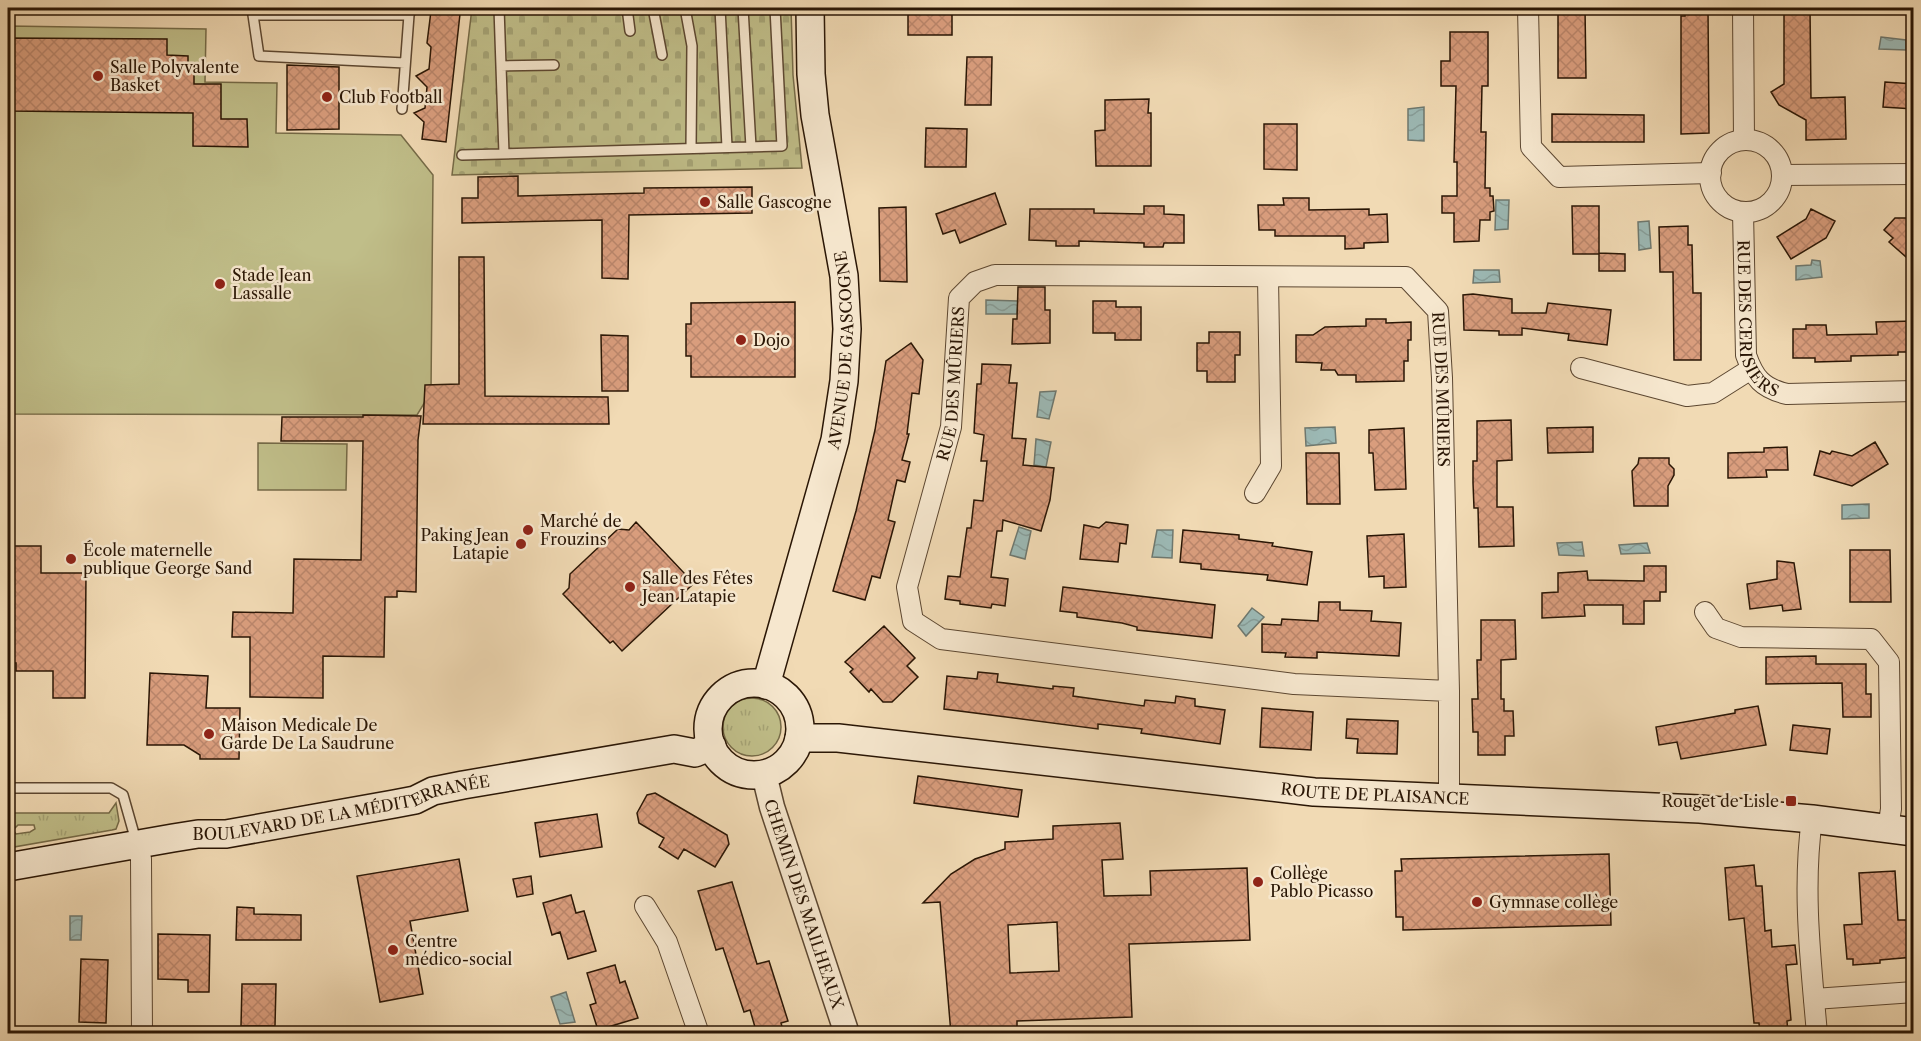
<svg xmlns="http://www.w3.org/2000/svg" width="1921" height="1041" font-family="'Libre Caslon Text',serif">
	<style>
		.grass { fill: url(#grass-tufts); stroke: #756a47; stroke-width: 1.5; fill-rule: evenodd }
		.cemetery { fill: url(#cemetery-stones); stroke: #756a47; stroke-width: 1.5 }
		.garden { fill: #c0be89; stroke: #756a47; stroke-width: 1.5 }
		.water { fill: url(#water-waves); stroke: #6e786f; stroke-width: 1.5 }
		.building { fill: url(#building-cross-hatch); stroke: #2a1605; stroke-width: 1.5; fill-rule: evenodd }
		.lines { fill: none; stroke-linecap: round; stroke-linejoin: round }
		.service-casing { stroke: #5c4731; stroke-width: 12 }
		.minor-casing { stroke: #5c4731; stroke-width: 22 }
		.tertiary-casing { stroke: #5c4731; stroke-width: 27 }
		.secondary-casing { stroke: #2a1605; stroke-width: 30 }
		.service { stroke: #f6e7ce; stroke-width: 9 }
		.minor { stroke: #f6e7ce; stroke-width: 20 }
		.tertiary { stroke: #f6e7ce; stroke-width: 24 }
		.secondary { stroke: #f6e7ce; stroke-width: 27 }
		.poi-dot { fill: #8f2418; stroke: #f6e7ce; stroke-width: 2 }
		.labels { text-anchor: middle; stroke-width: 5; stroke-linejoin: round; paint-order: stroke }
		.poi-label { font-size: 16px; fill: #2a1605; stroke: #f6e7ce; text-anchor: start }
		.street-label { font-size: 16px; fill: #2a1605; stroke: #f6e7ce }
	</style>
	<defs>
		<pattern id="grass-tufts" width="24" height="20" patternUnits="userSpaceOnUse" patternTransform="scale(1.5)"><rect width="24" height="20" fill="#c0be89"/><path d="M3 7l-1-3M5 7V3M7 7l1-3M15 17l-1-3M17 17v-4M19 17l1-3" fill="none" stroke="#a5a375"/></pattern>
		<pattern id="cemetery-stones" width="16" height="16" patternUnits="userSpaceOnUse" patternTransform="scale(1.5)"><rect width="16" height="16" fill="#c0be89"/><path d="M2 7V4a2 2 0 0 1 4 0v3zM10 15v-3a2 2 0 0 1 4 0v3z" fill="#a5a375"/></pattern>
		<pattern id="water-waves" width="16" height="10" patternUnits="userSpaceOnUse" patternTransform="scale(1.5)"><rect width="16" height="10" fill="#9cb9b5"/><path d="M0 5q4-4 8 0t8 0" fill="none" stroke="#879e9a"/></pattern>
		<pattern id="building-cross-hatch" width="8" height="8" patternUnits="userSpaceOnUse" patternTransform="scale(1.5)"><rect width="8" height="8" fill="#d99d7d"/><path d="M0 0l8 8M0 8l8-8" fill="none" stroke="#ba866b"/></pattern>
	</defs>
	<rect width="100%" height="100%" fill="#f1dab4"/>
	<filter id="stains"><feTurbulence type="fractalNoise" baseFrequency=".00333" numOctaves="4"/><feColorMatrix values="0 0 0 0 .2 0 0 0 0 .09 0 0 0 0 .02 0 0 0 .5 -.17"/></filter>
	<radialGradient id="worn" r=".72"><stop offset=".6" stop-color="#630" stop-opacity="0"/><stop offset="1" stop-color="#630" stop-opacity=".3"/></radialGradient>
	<path class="grass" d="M723 727a29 29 0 1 1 58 0a29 29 0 1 1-58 0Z
		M116 803 119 821 116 829 112 830 8 848V813H109ZM18 825H34L35 829 30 832 16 834 13 830Z"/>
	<path class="cemetery" d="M472 8H791L793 75 802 168 452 175Z"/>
	<path class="garden" d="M8 26 206 29 205 82 277 83 276 133 401 135 433 175 431 392 417 415 13 414 8 408Z
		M258 443 347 444 346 490H258Z"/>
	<path class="water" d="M1881 37 1906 40V50L1879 49Z
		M1424 107V141L1408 140V109Z
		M1496 200H1509L1508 229 1495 230Z
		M1649 221 1651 248 1639 250 1638 222Z
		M1812 260 1820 261 1822 277 1796 280V266L1811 265Z
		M1474 270H1499L1500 282 1473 283Z
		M986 300 1018 301 1017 314H986Z
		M1056 391 1049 419 1037 417 1040 392Z
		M1335 427 1336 443 1306 446 1305 428Z
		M1036 439 1051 442 1046 467 1034 465Z
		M1869 504V518L1842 519V505Z
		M1019 527 1031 531 1025 559 1010 555Z
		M1157 530H1173L1172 558 1152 557Z
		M1582 542 1584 556 1559 555 1557 543Z
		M1647 543 1650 553 1621 554 1619 545Z
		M1252 608 1264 617 1246 636 1238 626Z
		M70 916H82L81 940H70Z
		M566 992 575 1022 560 1024 551 997Z"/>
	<path class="building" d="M908 8H952V35H908Z
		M1558 8H1585L1586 78H1558Z
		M1685 8H1708L1709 133 1681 134V16H1685Z
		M1784 8 1810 9 1811 98 1845 97 1846 139 1806 140V120L1779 105 1771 92 1784 84Z
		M431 11 460 14 446 142 422 139 424 122 414 113 425 108 427 87 416 76 429 69 431 47 427 43Z
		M1450 32H1488V86H1482L1481 132H1486L1485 188H1490V196H1493L1494 211 1490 212V220H1480L1479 241 1454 242V213H1442V196H1457V162H1454L1456 86H1441V61H1450Z
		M8 38 167 39V55L188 56V72H194V84H221V119H247L248 147 193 146V113L8 111Z
		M967 57H992L991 105H965Z
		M287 65 339 67V129L287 130Z
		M1885 82 1914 84V109L1883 107Z
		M1149 99 1148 113H1151V166H1096L1095 131 1105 130V100Z
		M1552 114 1644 115V142H1552Z
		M1264 124H1297V170L1264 169Z
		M926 128 967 129 966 167H925Z
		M518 176V196L644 193V188L752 187V213L629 215 628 279 602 278V220L462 223V198H478V177Z
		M995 193 1006 224 960 243 955 230 943 234 936 214Z
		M1283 198H1309V210L1369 209V215L1387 214 1388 242 1364 243V248L1345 249V236H1275V230H1259L1258 205H1284Z
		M1144 206H1164V214L1184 215V243H1164L1163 247H1144V243L1079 241V246H1056V241L1029 240 1030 209H1094V213L1144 214Z
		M1572 206H1599V253L1625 254V271H1599V254H1573Z
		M906 207 907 282 880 281 879 208Z
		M1811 209 1835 221 1826 238 1791 259 1777 237 1806 219Z
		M1895 218H1906L1914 225V264L1889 242 1893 238 1884 230Z
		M1688 226V245H1692L1693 293H1701V360H1674L1673 272H1660L1659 227Z
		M459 257H484L485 396 608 397 609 424H423L425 385 459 384Z
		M1018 287H1045V310H1050V343L1012 344 1013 319H1017Z
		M1473 294 1512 299V313H1546L1548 303 1611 310 1607 345 1568 340 1569 334 1522 328V335H1499V331L1464 330 1463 295Z
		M1093 301H1116V307H1141V340H1115V333H1093Z
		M795 302V377H691V356H686V324H691V303Z
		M1366 319H1386V323L1411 322V340H1408V361H1404V381L1356 382V375H1338L1335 370H1321L1322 363 1296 362V335H1313L1325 327 1366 326Z
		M1914 321V352H1898V355L1851 356V361L1815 362V358H1793V329H1806V325H1826L1827 335 1877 334 1876 322Z
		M1209 332H1240V355H1235V382H1207V371H1197V343H1209Z
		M601 335 628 336V391H602Z
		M911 343 923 360 919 394 912 393 907 434H909L902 460 910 462 905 482 897 480 888 520 895 522 880 578 872 576 865 600 833 591 856 511 875 430 886 361Z
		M982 364 1011 365 1009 383H1017L1012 438 1026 439 1023 465 1054 468 1050 500 1041 531 1003 520 1002 531H997L991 577 1008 579 1005 606 992 604 991 608 960 604V601L945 599 948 576 960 577 967 528H971L974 500 983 501 987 461H981L984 435 974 433 977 384H981Z
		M363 415 421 416 418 440 416 592 397 591V597H385L384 657 323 656V698L250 697V637H232L233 612 293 613 294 559 361 560 363 441H281L282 417H363Z
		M1511 420 1512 460 1497 461V507H1513L1514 546 1479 547 1478 508H1474L1473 483V461H1477V421Z
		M1593 427V452L1548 453 1547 428Z
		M1404 428 1406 489 1375 490 1373 453H1369V430Z
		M1875 442 1888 464 1852 486 1814 475 1820 451 1830 454 1832 451 1852 456Z
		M1787 447 1788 470H1766L1767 477 1728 478V453L1764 452V448Z
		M1306 453H1339L1340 504H1307Z
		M1639 458H1669V464L1674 469V475L1668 486V506H1634L1632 471 1638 464Z
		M636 522 685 574 682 576 692 585 622 651 613 641 610 643 563 594 569 588 570 574 618 529 629 530Z
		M1106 522 1128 525 1126 544 1120 543 1118 562 1080 559 1084 525 1099 528Z
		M1183 530 1239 535V539L1273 543 1272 546 1312 552 1307 585 1267 580 1268 575 1201 569V564L1180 562Z
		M1404 534 1406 587 1384 588V576L1369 577 1367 536Z
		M8 546H41V573H86L85 698H53V671H16V663H8Z
		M1850 550H1890L1891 602H1850Z
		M1777 561 1794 563 1801 609 1783 611 1782 605 1750 609 1747 584 1777 579Z
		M1644 566H1666V592H1660V601H1644V624H1623V605H1584L1585 616 1542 618V593L1558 592V573L1587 571 1588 580 1644 581Z
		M1063 587 1215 605 1212 638 1137 630V627L1122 623 1077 617V613L1060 611Z
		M1319 602H1340V610L1372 611 1371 621 1401 623 1399 656 1317 652V658L1285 657 1286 653 1262 652V624L1281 625 1282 619 1318 621Z
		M1481 620H1515L1516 659 1501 660V699H1504V711H1513L1514 736H1505V755H1478V732H1473L1472 699H1478L1477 660H1481Z
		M884 626 915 658 907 666 918 677 892 702H883L871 689 869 692 850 672 853 669 845 662Z
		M1816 656V664H1866V694H1871V717H1843L1842 683 1766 684V657Z
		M978 672 998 674 997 682 1053 689V686L1074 688 1073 696 1144 706 1145 700 1175 703 1176 696 1195 699V706L1225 710 1220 744 1141 733 1142 729 1098 724V729L944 709 947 676 977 679Z
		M150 673 208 676 206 708H240L239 759H200V755L184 745H147Z
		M1758 706 1766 745 1681 759 1677 742 1659 745 1656 727 1735 713V710Z
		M1262 708 1313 712 1311 750 1260 747Z
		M1347 719 1398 721 1397 754 1357 753 1358 739 1346 738Z
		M1793 725 1830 729 1827 754 1790 750Z
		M918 776 1022 790 1018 817 914 803Z
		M655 793 727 835 729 844 715 867 684 849 678 859 659 847 664 838 639 823 637 813 647 795Z
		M597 814 602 847 540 857 535 823Z
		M1120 823 1123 859 1102 860 1104 896 1151 895 1150 871 1247 868 1250 940 1129 944 1132 1017 1017 1021V1034H951L940 902 923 903 951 874 975 859 1005 849V842L1053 839V826ZM1057 922 1059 971 1010 973 1008 925Z
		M1609 854 1611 925 1403 930V917H1396L1395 871H1402L1401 859Z
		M459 859 468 911 410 921 423 994 380 1002 357 876Z
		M1754 865 1756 886H1762L1765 931 1771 930 1772 947 1795 945 1797 964 1786 965 1791 1020 1787 1021 1788 1034H1760L1759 1023H1754L1744 918 1729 920 1725 868Z
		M1895 871 1898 920H1914V957L1880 960V963L1853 965V959H1847L1844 925 1862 924 1859 873Z
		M531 876 533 894 517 897 513 879Z
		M732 882 757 964 769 961 788 1021 781 1023 784 1034H757L750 1010 744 1012 723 948 716 950 698 891Z
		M571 895 576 913 584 911 596 951 568 959 560 932 552 935 543 903Z
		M237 907 254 908V914L301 915V940H236Z
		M158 934 210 935 209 992H188V980L158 979Z
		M81 959 108 960 106 1023 79 1022Z
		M615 965 620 983 625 981 638 1018 598 1030 590 1005 596 1003 587 973Z
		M242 984H276L275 1026H241Z"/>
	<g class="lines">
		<g class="service-casing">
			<path id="service" d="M499 8 504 154
				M627 8 630 31
				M653 8 662 55
				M685 8 692 46 691 148
				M720 8 727 147
				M743 8 751 147
				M405 63 259 56 253 15H409
				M501 66 554 65
				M402 109 409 15 412 8
				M462 155 782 146 775 8
				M8 788H111L123 795 136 841"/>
		</g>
		<g class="minor-casing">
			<g id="minor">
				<path d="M1528 8 1531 147 1559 177 1711 173"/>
				<path d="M1743 8 1744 140"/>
				<circle cx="1746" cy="176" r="36"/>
				<path d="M1782 175 1914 174"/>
				<path id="s1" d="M1743 212 1746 355C1754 378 1762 388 1787 394L1914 391"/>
				<path d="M1581 368 1687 396 1713 393 1751 369"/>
				<path d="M1255 493 1271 466 1268 277"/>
				<path d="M1705 612 1716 628 1741 637 1871 639 1889 662 1891 809 1888 828"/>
				<path id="s2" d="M1449 691 1294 684 941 639 913 621 907 587 951 427 959 298 975 282 995 275 1406 277 1438 311 1442 378 1449 691V799"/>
				<path d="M1812 819C1802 890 1811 963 1817 1034"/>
				<path d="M137 843 141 859 142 1034"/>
				<path d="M645 906 667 942 699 1034"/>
				<path d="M1814 999 1914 992"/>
			</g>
		</g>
		<g class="tertiary-casing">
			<g id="tertiary">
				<path id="s3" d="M764 774 772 807 847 1034"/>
			</g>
		</g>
		<g class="secondary-casing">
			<g id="secondary">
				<circle cx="754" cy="729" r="46"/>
				<path id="s4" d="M766 685 835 440 844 381 847 329 844 276 815 115 811 74 810 8"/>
				<path id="s5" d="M799 738H838L1314 792 1700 809 1812 819 1914 832"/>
				<path id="s6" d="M8 867 173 838 198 834H226L394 804 415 800 433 791 463 785 674 749 695 753 712 746"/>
			</g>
		</g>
		<use href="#service" class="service"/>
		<use href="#minor" class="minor"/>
		<use href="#tertiary" class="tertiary"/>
		<use href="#secondary" class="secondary"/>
	</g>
	<g class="poi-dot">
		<circle cx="98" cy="76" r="6"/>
		<circle cx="327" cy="97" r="6"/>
		<circle cx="705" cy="202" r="6"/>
		<circle cx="220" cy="284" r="6"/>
		<circle cx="741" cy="340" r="6"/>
		<circle cx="528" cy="530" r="6"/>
		<circle cx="521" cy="544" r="6"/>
		<circle cx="71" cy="559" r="6"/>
		<circle cx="630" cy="587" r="6"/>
		<circle cx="209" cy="734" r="6"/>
		<rect x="1785" y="795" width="12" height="12" rx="3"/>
		<circle cx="1258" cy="882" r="6"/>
		<circle cx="1477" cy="902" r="6"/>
		<circle cx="393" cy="950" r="6"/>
	</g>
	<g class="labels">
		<g class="poi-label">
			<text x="110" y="73">Salle Polyvalente<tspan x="110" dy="18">Basket</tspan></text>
			<text x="339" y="103">Club Football</text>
			<text x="717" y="208">Salle Gascogne</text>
			<text x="232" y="281">Stade Jean<tspan x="232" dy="18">Lassalle</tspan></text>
			<text x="753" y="346">Dojo</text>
			<text x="540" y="527">Marché de<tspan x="540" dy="18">Frouzins</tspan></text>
			<text x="509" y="541" text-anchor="end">Paking Jean<tspan x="509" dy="18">Latapie</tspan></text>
			<text x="83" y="556">École maternelle<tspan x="83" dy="18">publique George Sand</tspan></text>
			<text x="642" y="584">Salle des Fêtes<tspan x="642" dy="18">Jean Latapie</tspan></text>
			<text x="221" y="731">Maison Medicale De<tspan x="221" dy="18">Garde De La Saudrune</tspan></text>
			<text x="1779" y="807" text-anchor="end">Rouget de Lisle</text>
			<text x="1270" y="879">Collège<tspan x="1270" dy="18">Pablo Picasso</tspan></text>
			<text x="1489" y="908">Gymnase collège</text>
			<text x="405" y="947">Centre<tspan x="405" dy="18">médico-social</tspan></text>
		</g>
		<g class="street-label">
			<text dy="6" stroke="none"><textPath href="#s1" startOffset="111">RUE DES CERISIERS</textPath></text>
			<text dy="6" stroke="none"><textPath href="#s4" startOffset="345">AVENUE DE GASCOGNE</textPath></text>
			<text dy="6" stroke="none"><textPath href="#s2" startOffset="788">RUE DES MÛRIERS</textPath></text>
			<text dy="6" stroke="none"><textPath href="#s2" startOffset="1454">RUE DES MÛRIERS</textPath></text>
			<text dy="6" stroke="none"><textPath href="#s5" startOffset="579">ROUTE DE PLAISANCE</textPath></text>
			<text dy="6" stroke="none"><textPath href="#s6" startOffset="339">BOULEVARD DE LA MÉDITERRANÉE</textPath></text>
			<text dy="6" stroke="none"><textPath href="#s3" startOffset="136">CHEMIN DES MAILHEAUX</textPath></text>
		</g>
	</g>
	<rect width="1921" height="1041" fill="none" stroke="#f1dab4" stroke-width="30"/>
	<rect x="9" y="9" width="1903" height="1023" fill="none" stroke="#2a1605" stroke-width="3"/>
	<rect x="15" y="15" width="1891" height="1011" fill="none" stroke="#2a1605" stroke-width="1.5"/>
	<rect width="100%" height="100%" filter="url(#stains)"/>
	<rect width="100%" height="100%" fill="url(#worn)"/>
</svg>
